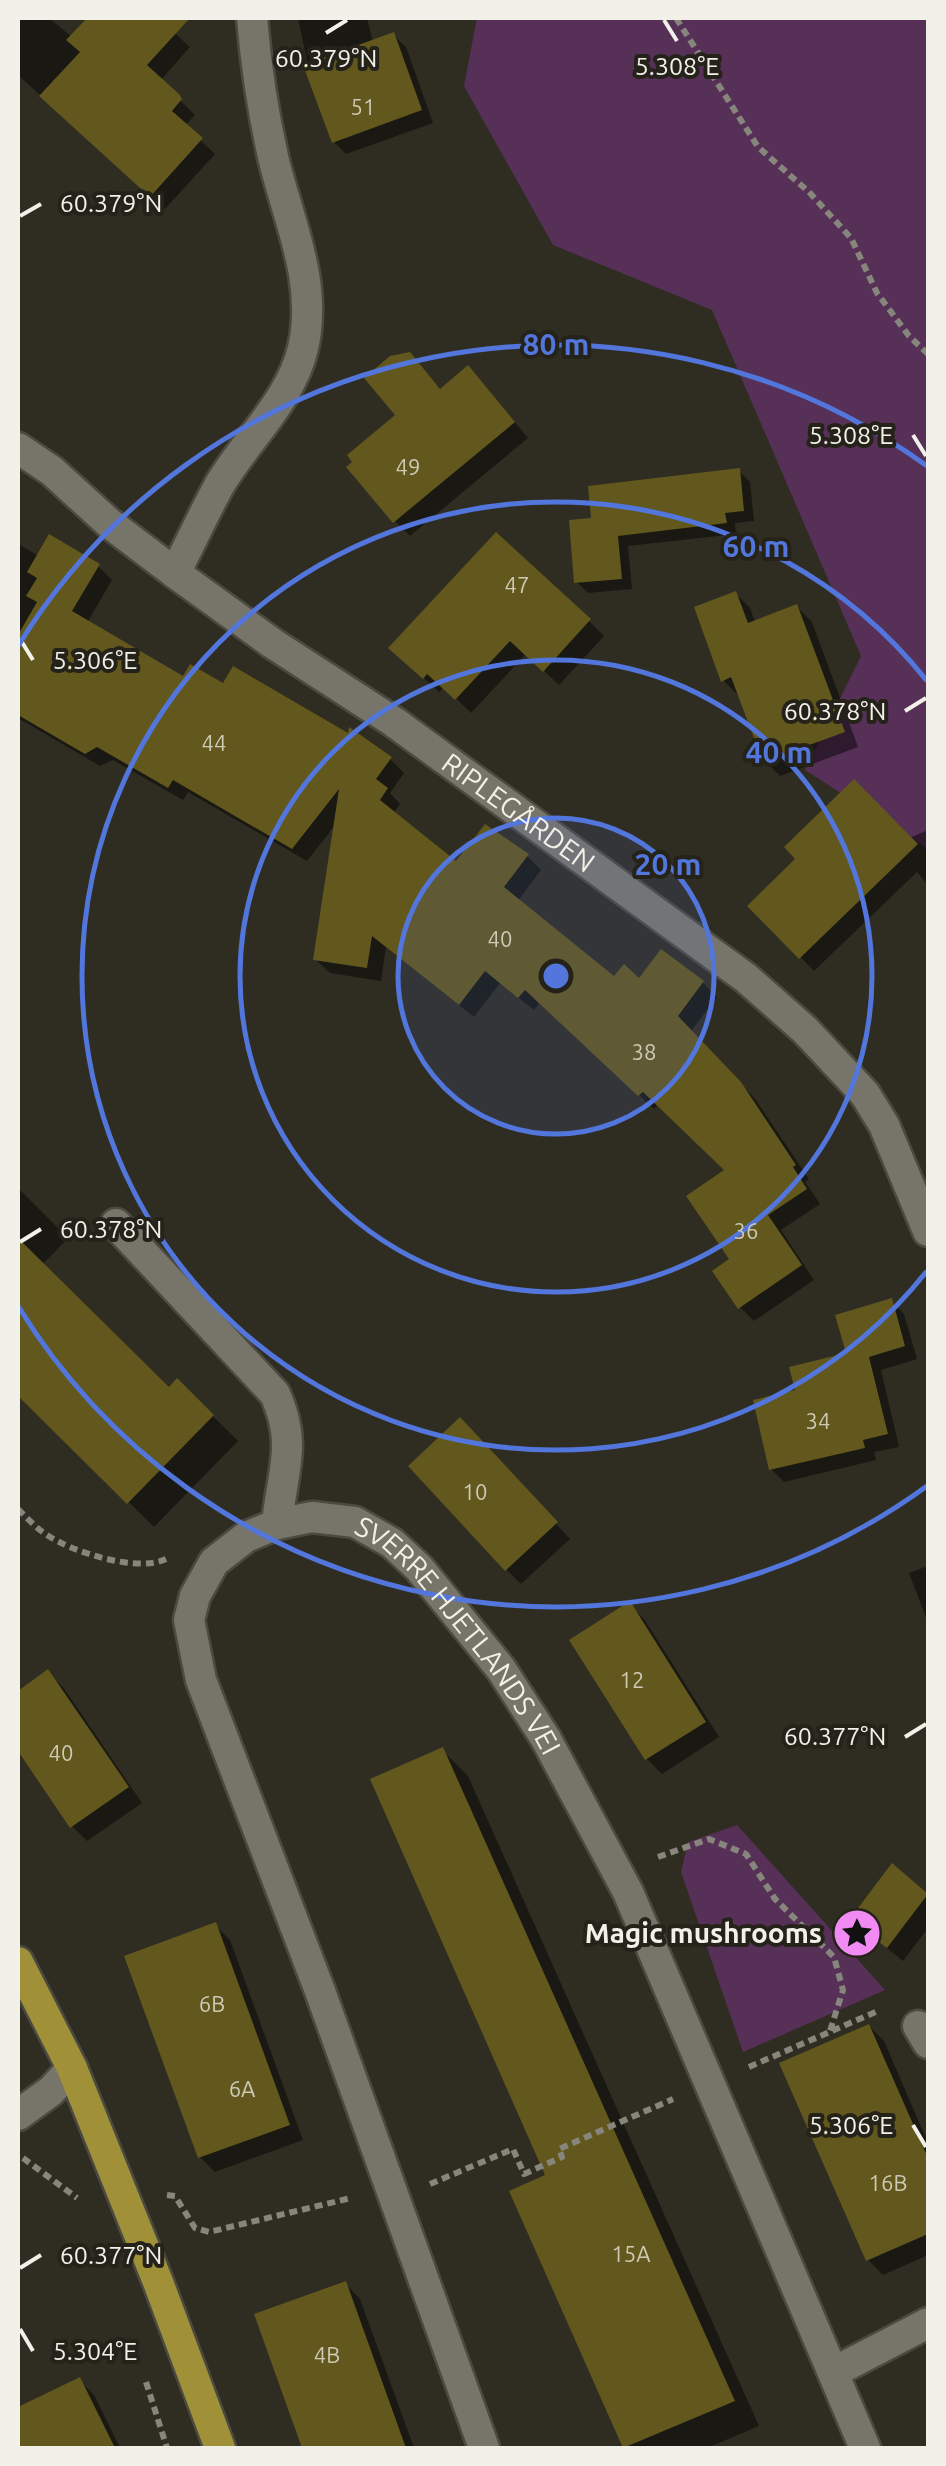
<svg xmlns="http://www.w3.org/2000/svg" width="946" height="2466" font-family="Ubuntu,sans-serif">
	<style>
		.green { fill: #563056 }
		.shadow { fill: #0007 }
		.building { fill: #62571d }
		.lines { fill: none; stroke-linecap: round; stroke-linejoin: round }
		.minor-casing { stroke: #4b4a40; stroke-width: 35 }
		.major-casing { stroke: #4b4a40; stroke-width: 35 }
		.path { stroke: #87867d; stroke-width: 6; stroke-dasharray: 8 5; stroke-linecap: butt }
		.minor { stroke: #777569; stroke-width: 30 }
		.major { stroke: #a09139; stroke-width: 30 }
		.ticks { fill: none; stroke: #f1f0e9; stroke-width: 4 }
		.ring { fill: none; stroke: #5276dc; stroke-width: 5 }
		.labels { text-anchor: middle; stroke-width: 8; stroke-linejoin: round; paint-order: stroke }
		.number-label { font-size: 22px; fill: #cdcab6 }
		.street-label { font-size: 28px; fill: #f1f0e9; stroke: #252319 }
		.poi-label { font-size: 28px; font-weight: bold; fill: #f1f0e9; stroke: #252319; text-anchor: end }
		.ticks-label { font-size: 25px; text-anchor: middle; fill: #f1f0e9; stroke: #252319; stroke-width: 8; stroke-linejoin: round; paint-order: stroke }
		.centre { fill: #5276dc; stroke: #252319; stroke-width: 5 }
		.ring-label { font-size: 30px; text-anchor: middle; font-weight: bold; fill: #5276dc; stroke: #252319; stroke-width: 8; stroke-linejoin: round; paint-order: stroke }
	</style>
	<rect width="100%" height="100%" fill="#2f2d22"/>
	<path class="green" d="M477 18H928V849L805 770 861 656 712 310 553 245 464 86Z
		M737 1825 885 1990 743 2052 681 1872 688 1842Z"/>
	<path class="shadow" d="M18 18H49L72 37 90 18H158L190 47 160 81 195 115 185 126 215 154 165 209 18 75Z
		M298 18H367L373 42 393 35 406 47 433 123 346 154 334 142 308 66Z
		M410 355 442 391 482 383 528 438 410 536 395 521Z
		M739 471 750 482 754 521 735 523 736 534 628 546 632 589 588 593 577 582 594 520Z
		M18 544 39 556 98 566 112 580 87 623 184 679 224 687 390 759 404 773 390 793 400 804 393 814 456 865 527 856 541 870 517 902 614 979 639 982 661 952 703 983 717 997 691 1031 755 1099 809 1179 805 1182 820 1204 781 1230 814 1280 754 1321 740 1307 732 1259 728 1171 658 1104 654 1109 540 1002 534 1010 500 983 474 1017 386 947 381 981 330 973 315 959 336 824 307 861 188 792 183 800 113 760 100 766 18 718Z
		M735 593 750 608 755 622 797 607 812 622 858 747 780 776 765 761 738 695 723 680Z
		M589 621 604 636 559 685 526 654 471 713 444 687 439 692 407 662Z
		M928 830V885L917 872 814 971 751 906Z
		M18 1188 68 1238 42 1265 169 1390 177 1381 238 1441 154 1527 18 1393Z
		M891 1301 904 1314 917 1359 881 1370 899 1447 874 1452 876 1460 784 1482 771 1469 798 1392 849 1355Z
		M475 1435 570 1539 521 1584 506 1569Z
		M928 1566V1623L909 1573Z
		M629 1604 644 1619 719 1737 662 1774 647 1759Z
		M48 1673 63 1687 142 1803 87 1841 72 1826 18 1747V1694Z
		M442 1750 468 1776 759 2426 707 2448 625 2447 549 2177Z
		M892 1867 928 1895V1928L903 1961 852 1920Z
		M215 1925 230 1940 303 2140 215 2172 200 2157Z
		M869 2026 884 2041 928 2143V2255L883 2275 868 2260Z
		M346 2284 360 2299 414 2448H305L257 2316Z
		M79 2380 94 2395 120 2448H18V2410Z"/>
	<path class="building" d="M87 18H190L147 65 179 94 182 99 172 111 203 138 150 197 39 96 80 52 66 40Z
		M394 32 422 110 332 143 303 65Z
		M410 352 440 389 468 365 515 422 393 523 346 467 352 462 347 455 395 415 364 378 390 356Z
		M740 468 744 511 725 513 727 523 618 536 622 579 574 583 569 520 591 518 588 486Z
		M496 532 591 619 543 672 510 641 455 700 427 674 423 679 388 648Z
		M49 534 100 564 72 611 183 676 190 664 223 683 233 666 348 733 349 727 392 757 376 779 388 788 380 800 456 861 485 824 529 854 504 887 614 976 624 964 639 978 661 949 704 981 678 1016 741 1082 796 1165 793 1167 807 1189 768 1215 802 1265 738 1309 712 1271 729 1259 686 1196 724 1170 643 1092 638 1096 525 990 518 998 485 971 459 1005 372 936 367 968 313 960 339 789 292 849 173 780 168 788 97 747 85 754 18 715V635L37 602 26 596 37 578 27 572Z
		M736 591 748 623 797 604 845 732 763 762 731 677 721 682 694 607Z
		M854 779 918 844 799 959 747 906 795 859 784 847Z
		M18 1238 169 1387 177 1378 214 1415 127 1504 18 1396Z
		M892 1298 905 1346 869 1357 888 1434 863 1440 865 1448 769 1470 753 1400 795 1390 789 1367 846 1353 835 1315Z
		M460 1417 558 1522 505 1571 408 1466Z
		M630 1601 706 1722 645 1760 569 1640Z
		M48 1669 129 1787 70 1828 18 1751V1691Z
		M443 1747 735 2401 623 2448 509 2191 545 2175 370 1779Z
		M892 1863 928 1894 887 1948 849 1920Z
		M216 1922 290 2125 198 2158 124 1956Z
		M869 2024 928 2158V2234L866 2261 779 2063Z
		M346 2281 406 2448H302L254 2314Z
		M80 2377 115 2448H18V2407Z"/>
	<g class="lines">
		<g class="minor-casing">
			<g id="minor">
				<path id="s1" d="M18 448 52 471 109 523 175 573 272 643 394 722 746 978 805 1030 865 1094 884 1125 928 1231"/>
				<path d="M175 573C190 544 204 513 220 484 247 439 291 400 303 348 318 283 289 222 274 161 263 113 256 66 252 18"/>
				<path d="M116 1224 275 1394C298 1445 282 1471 277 1524"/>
				<path d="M918 2026 928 2043"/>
				<path d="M18 2115 51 2091 72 2068"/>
				<path d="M834 2372 928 2323"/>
				<path id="s2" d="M484 2448 320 1991 201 1680 189 1620 195 1596 214 1562 246 1537 277 1524 312 1517 355 1522 392 1543 419 1568 501 1669 546 1739 628 1892 865 2448"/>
			</g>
		</g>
		<g class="major-casing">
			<path id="major" d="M18 1962 72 2068 158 2282 220 2448"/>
		</g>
		<path class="path" d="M676 18 758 147 809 192 851 238 877 293 909 336 928 354
			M18 1509C27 1518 36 1528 47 1535 72 1552 138 1573 166 1559
			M658 1857 709 1839 746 1854 775 1899 834 1957 843 1990 830 2031
			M749 2067 880 2010
			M23 2158 77 2198
			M430 2184 513 2149 524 2174 562 2157 559 2149 673 2099
			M167 2195 175 2196 195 2228 209 2232 351 2198
			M146 2382 167 2448"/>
		<use href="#minor" class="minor"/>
		<use href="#major" class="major"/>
	</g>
	<path class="ticks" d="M664 20 677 41M326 33 347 20M20 216 41 204M913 435 926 456M20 639 33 660M905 711 926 698M20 1242 41 1229M905 1737 926 1724M913 2125 926 2147M20 2268 41 2255M20 2329 33 2351"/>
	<circle cx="556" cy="976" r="158" fill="#5276dc" fill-opacity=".12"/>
	<g class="ring">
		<circle cx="556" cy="976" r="158"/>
		<circle cx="556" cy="976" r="316"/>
		<path d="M927 1271A474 474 0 1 1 927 681"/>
		<path d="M927 1486A631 631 0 0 1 18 1306M18 646A631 631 0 0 1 927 466"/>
	</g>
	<defs>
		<g id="sight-disc" transform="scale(2.5)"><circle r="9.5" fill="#f28af3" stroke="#252319"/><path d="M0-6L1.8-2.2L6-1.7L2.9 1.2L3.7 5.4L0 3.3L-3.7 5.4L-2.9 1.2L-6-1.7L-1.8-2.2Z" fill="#111"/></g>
	</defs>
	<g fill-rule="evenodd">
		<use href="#sight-disc" x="857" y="1933"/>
	</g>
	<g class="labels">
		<g class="number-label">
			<text x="363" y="115">51</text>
			<text x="408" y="475">49</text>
			<text x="517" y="593">47</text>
			<text x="214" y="751">44</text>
			<text x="500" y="947">40</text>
			<text x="644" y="1060">38</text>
			<text x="746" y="1239">36</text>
			<text x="818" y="1429">34</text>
			<text x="475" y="1500">10</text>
			<text x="632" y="1688">12</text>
			<text x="61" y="1761">40</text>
			<text x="212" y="2012">6B</text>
			<text x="242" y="2097">6A</text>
			<text x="888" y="2191">16B</text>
			<text x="631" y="2262">15A</text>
			<text x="327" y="2363">4B</text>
		</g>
		<g class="street-label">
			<text dy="10" stroke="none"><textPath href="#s1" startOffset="620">RIPLEGÅRDEN</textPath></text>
			<text dy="10" stroke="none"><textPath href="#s2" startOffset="1252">SVERRE HJETLANDS VEI</textPath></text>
		</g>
		<g class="poi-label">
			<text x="822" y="1943">Magic mushrooms</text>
		</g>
	</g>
	<g class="ticks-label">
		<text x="326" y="67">60.379°N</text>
		<text x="677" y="75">5.308°E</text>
		<text x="111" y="212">60.379°N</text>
		<text x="851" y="444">5.308°E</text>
		<text x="95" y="669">5.306°E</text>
		<text x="835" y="720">60.378°N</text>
		<text x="111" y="1238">60.378°N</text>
		<text x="835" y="1745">60.377°N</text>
		<text x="851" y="2134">5.306°E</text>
		<text x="111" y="2264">60.377°N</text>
		<text x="95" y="2360">5.304°E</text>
	</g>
	<circle cx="556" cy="976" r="15" class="centre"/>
	<g class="ring-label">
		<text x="556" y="355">80 m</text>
		<text x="756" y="557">60 m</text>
		<text x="779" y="763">40 m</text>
		<text x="668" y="875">20 m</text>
	</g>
	<rect width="946" height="2466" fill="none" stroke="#f1f0e9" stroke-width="40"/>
</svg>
